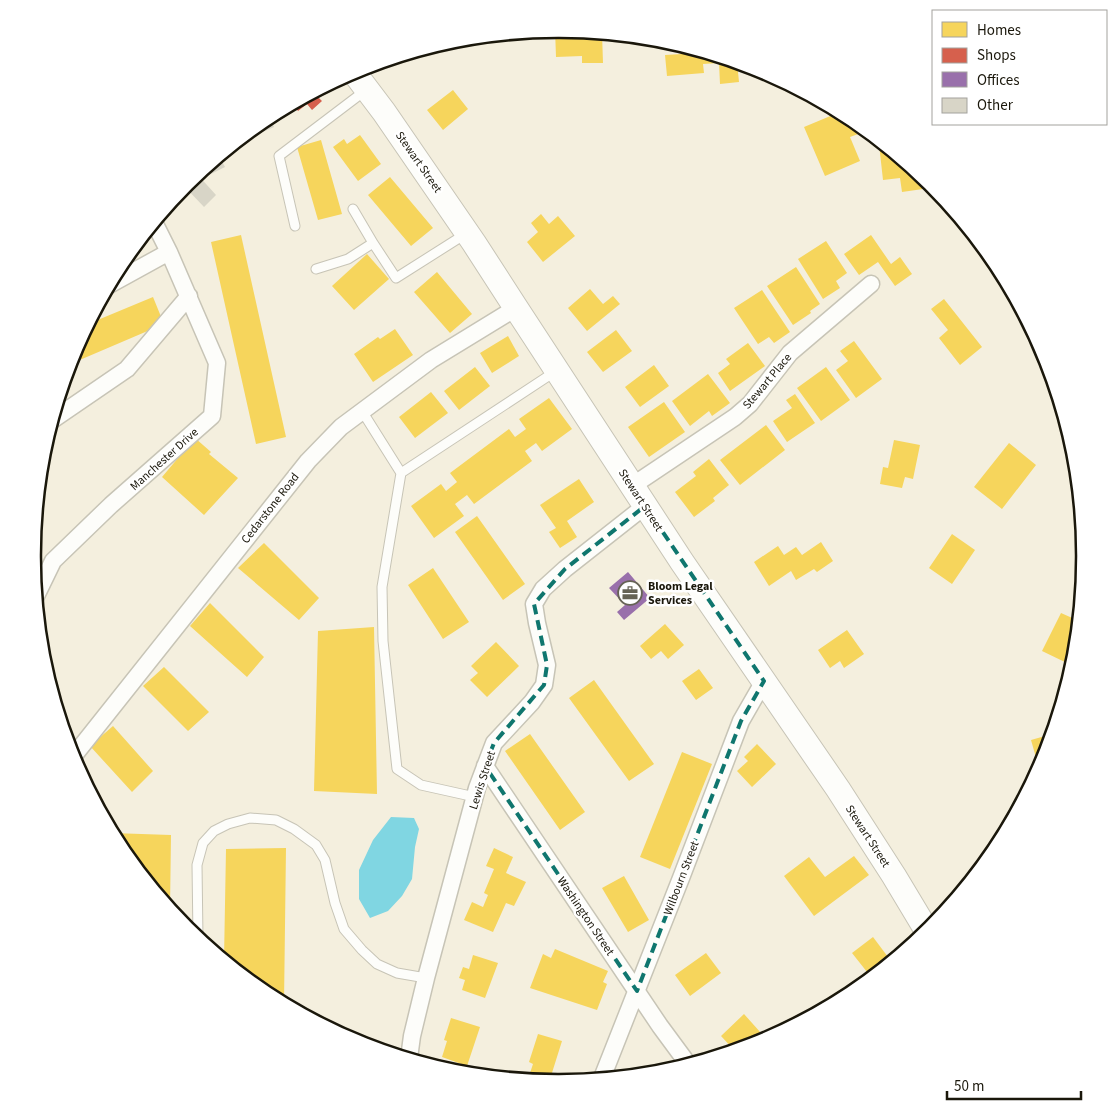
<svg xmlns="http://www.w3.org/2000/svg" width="1117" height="1111" font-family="'Source Sans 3',sans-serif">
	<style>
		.water { fill: #80d6e2 }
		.homes { fill: #f6d55c }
		.shops { fill: #d6604d }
		.offices { fill: #9970ab }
		.building { fill: #d8d5c7 }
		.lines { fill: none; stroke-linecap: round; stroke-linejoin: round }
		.lane-casing { stroke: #c7c4b6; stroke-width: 11 }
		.street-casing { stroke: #c7c4b6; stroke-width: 19 }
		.secondary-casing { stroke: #c7c4b6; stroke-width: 26 }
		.lane { stroke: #fdfdfa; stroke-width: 9 }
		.street { stroke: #fdfdfa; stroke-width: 16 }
		.secondary { stroke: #fdfdfa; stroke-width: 24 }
		.marked { fill: none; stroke: #0f766e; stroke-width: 4; stroke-dasharray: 10 6; stroke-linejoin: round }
		.labels { text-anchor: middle; stroke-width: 5; stroke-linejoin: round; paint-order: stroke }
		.street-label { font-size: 12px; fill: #1a170b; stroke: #fff }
		.poi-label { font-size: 12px; font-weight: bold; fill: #1a170b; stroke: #fff; text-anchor: start }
		.rim { fill: none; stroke: #1a170b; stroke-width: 2.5 }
	</style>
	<rect width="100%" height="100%" fill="#f4efde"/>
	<path class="water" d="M391 817 414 818 419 829 415 847 412 879 402 896 388 911 370 918 359 899V870L373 840Z"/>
	<path class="homes" d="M555 29 602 33 603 63H582V56L556 57Z
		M681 45 737 62 739 82 720 84 719 63 703 64 704 73 667 76 665 55 682 54Z
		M453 90 468 109 443 130 427 110Z
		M840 112 851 118 857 122 861 133 850 137 860 161 825 176 804 127Z
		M360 135 381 164 358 181 333 147 344 139 347 144Z
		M321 140 342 214 318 220 297 147Z
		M879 144H883L922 176 923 189 902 192 900 178 883 180Z
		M390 177 433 228 411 246 368 195Z
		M541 214 549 224 558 216 575 236 543 262 527 242 538 232 531 223Z
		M241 235 286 437 256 444 211 242Z
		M871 235 891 264 900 257 912 274 895 286 878 262 859 275 844 254Z
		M826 241 847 273 836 281 840 288 823 299 798 259Z
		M367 254 389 279 354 310 332 286Z
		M796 267 820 304 810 311 811 313 793 325 767 286Z
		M437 272 472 314 450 333 414 292Z
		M590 289 603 304 613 296 620 304 587 331 568 308Z
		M762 290 790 332 774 343 769 337 758 344 734 308Z
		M153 297 164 324 68 365 72 354 88 324Z
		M944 299 982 347 960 365 939 338 948 330 931 309Z
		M395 329 413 355 373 382 354 354 378 337 380 339Z
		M616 330 632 351 603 372 587 352Z
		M508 336 519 356 492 373 480 353Z
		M854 341 882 379 856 398 836 370 848 361 840 351Z
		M748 343 765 366 730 391 718 373 730 364 726 359Z
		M654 365 669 386 640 407 625 387Z
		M475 367 490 386 459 410 444 391Z
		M826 367 850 400 821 421 797 388Z
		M708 374 730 403 712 416 709 411 690 426 672 401Z
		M431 392 448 413 415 438 399 417Z
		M795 394 815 423 787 442 773 421 792 408 786 400Z
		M549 398 572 429 542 451 536 443 525 451 532 461 474 504 467 495 455 504 464 516 434 538 411 506 441 484 446 491 457 482 450 473 509 429 515 437 526 429 519 419Z
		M664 402 685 432 649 457 628 427Z
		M766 425 785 450 740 485 720 460Z
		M195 438 211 452 209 454 238 478 204 515 162 477Z
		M894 440 920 445 913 479 905 477 902 488 880 484 883 467 888 468Z
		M1009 443 1036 465 1002 509 974 487Z
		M709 459 729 485 713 498 715 501 694 517 675 492 696 476 693 472Z
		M579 479 594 502 567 521 577 537 560 548 549 532 556 528 540 505Z
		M477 516 525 584 503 600 455 532Z
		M952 534 975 550 952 584 929 568Z
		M821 542 833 561 817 572 814 569 796 580 791 571 769 586 754 562 778 546 784 555 796 547 802 555Z
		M264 543 319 598 299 620 238 568Z
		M433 568 469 622 443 639 408 585Z
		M210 603 264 657 247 677 190 626Z
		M1061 613 1079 621 1075 657 1071 665 1042 651Z
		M665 624 684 645 668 659 661 651 651 659 640 646Z
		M374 627 377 794 314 791 318 631Z
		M847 630 864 654 844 668 840 661 830 668 818 650Z
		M496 642 519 666 487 697 470 680 478 673 471 666Z
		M164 667 209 712 188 731 143 686Z
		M699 669 713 688 696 700 682 681Z
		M594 680 654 764 629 781 569 698Z
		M113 726 153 771 132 792 90 746Z
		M530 734 585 812 560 830 505 751Z
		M1052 734 1045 757 1039 768 1031 740Z
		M757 744 776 764 752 787 737 771 748 761 744 757Z
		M682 752 712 764 670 869 640 857Z
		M112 833 171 835 170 909 120 848Z
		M286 848 284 1003 266 993 224 959 226 849Z
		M494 848 513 857 506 873 526 882 514 906 506 903 493 932 464 920 472 902 483 907 488 895 484 893 494 869 486 866Z
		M854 856 869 875 814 916 784 876 809 857 825 877Z
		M624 876 649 920 628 932 602 888Z
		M873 937 891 961 871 977 852 953Z
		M555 949 608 971 603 982 607 984 597 1010 530 988 543 954 551 958Z
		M706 953 721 973 690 996 675 975Z
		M473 955 498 963 485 998 462 990 465 980 459 978 463 967 469 969Z
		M744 1014 761 1033 755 1038 760 1042 734 1050 721 1036Z
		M451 1018 480 1027 467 1066 442 1057 447 1041 444 1040Z
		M538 1034 562 1041 551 1076 562 1080V1082L528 1079 533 1064 529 1062Z"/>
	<path class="shops" d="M334 81 317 96 322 101 312 110 307 104 298 111 292 103Z"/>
	<path class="offices" d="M628 572 650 598 624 620 617 612 625 605 609 588Z"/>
	<path class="building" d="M269 116 274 127 258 134 255 127Z
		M243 136 245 140 232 146H231Z
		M219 156 225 167 209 175 205 167Z
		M197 174 216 195 204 207 184 186Z"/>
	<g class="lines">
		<g class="lane-casing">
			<path id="lane" d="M353 209 373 243 396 278 467 233
				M295 226 279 156 366 90
				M316 269 348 259 373 243
				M362 411 401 473 556 371
				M401 473 382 587 383 641 397 769 421 785 475 797
				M198 938 197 865 203 843 214 831 228 824 250 818 276 820 294 829 316 845 325 860 335 903 344 929 362 950 377 964 397 973 426 978"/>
		</g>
		<g class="street-casing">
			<path id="street" d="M109 285 169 252
				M51 421 127 369 189 296
				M632 486 735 417 750 404 790 353 871 284
				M36 596 53 561 111 505 212 416 217 363 169 252 154 222
				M72 758 308 461 341 427 431 360 516 308
				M485 766 660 1026 688 1064
				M409 1058 412 1036 426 978 477 788 494 743 532 702 544 685 547 665 537 623 534 604 543 589 565 569 645 506
				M602 1078 681 878 741 721 764 681"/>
		</g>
		<g class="secondary-casing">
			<path id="secondary" d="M353 71 384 112 474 243 516 308 682 562 838 789 894 876 927 931"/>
		</g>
		<use href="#lane" class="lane"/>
		<use href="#street" class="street"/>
		<use href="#secondary" class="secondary"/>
	</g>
	<path class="marked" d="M645 506 764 681 741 721 637 991 485 766 494 743 544 685 547 665 534 604 565 569Z"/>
	<defs>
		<g id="office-ring" transform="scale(1.25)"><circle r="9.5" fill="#fff" stroke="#666355" stroke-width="1.5"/><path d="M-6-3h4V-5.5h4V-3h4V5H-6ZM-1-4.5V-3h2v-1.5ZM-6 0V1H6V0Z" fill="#666355"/></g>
	</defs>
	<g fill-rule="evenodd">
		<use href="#office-ring" x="630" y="593"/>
	</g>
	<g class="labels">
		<g class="street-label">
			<text transform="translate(419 162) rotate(55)" y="4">Stewart Street</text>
			<text transform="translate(767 381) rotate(-50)" y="4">Stewart Place</text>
			<text transform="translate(164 459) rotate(-42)" y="4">Manchester Drive</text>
			<text transform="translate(641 500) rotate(57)" y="4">Stewart Street</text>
			<text transform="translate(270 508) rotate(-52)" y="4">Cedarstone Road</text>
			<text transform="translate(482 780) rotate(-72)" y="4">Lewis Street</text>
			<text transform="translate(868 836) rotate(57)" y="4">Stewart Street</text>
			<text transform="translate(681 878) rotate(-69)" y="4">Wilbourn Street</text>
			<text transform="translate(586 916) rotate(56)" y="4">Washington Street</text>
		</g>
		<g class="poi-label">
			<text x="648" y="590">Bloom Legal<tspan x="648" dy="14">Services</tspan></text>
		</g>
	</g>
	<path d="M0 0H1117V1111H0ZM558 38H559A517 517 0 0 1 1076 555V557A517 517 0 0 1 559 1074H558A517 517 0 0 1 41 557V555A517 517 0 0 1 558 38Z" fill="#fff" fill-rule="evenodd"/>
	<path class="rim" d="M558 38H559A517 517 0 0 1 1076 555V557A517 517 0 0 1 559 1074H558A517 517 0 0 1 41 557V555A517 517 0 0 1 558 38Z"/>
	<rect x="932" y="10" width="175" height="115" fill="#ffffff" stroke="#a3a29d"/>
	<rect x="942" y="22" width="25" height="15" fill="#f6d55c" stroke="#a3a29d"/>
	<text x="977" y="35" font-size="15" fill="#1a170b">Homes</text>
	<rect x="942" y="48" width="25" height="15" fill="#d6604d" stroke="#a3a29d"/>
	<text x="977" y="60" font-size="15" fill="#1a170b">Shops</text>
	<rect x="942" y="72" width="25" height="15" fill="#9970ab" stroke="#a3a29d"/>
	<text x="977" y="85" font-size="15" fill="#1a170b">Offices</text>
	<rect x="942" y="98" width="25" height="15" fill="#d8d5c7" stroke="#a3a29d"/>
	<text x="977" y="110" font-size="15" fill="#1a170b">Other</text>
	<path d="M947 1091v8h134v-8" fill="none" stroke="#1a170b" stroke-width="2.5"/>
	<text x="954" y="1091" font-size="15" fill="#1a170b" stroke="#ffffff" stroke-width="4" paint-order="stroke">50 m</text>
</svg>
